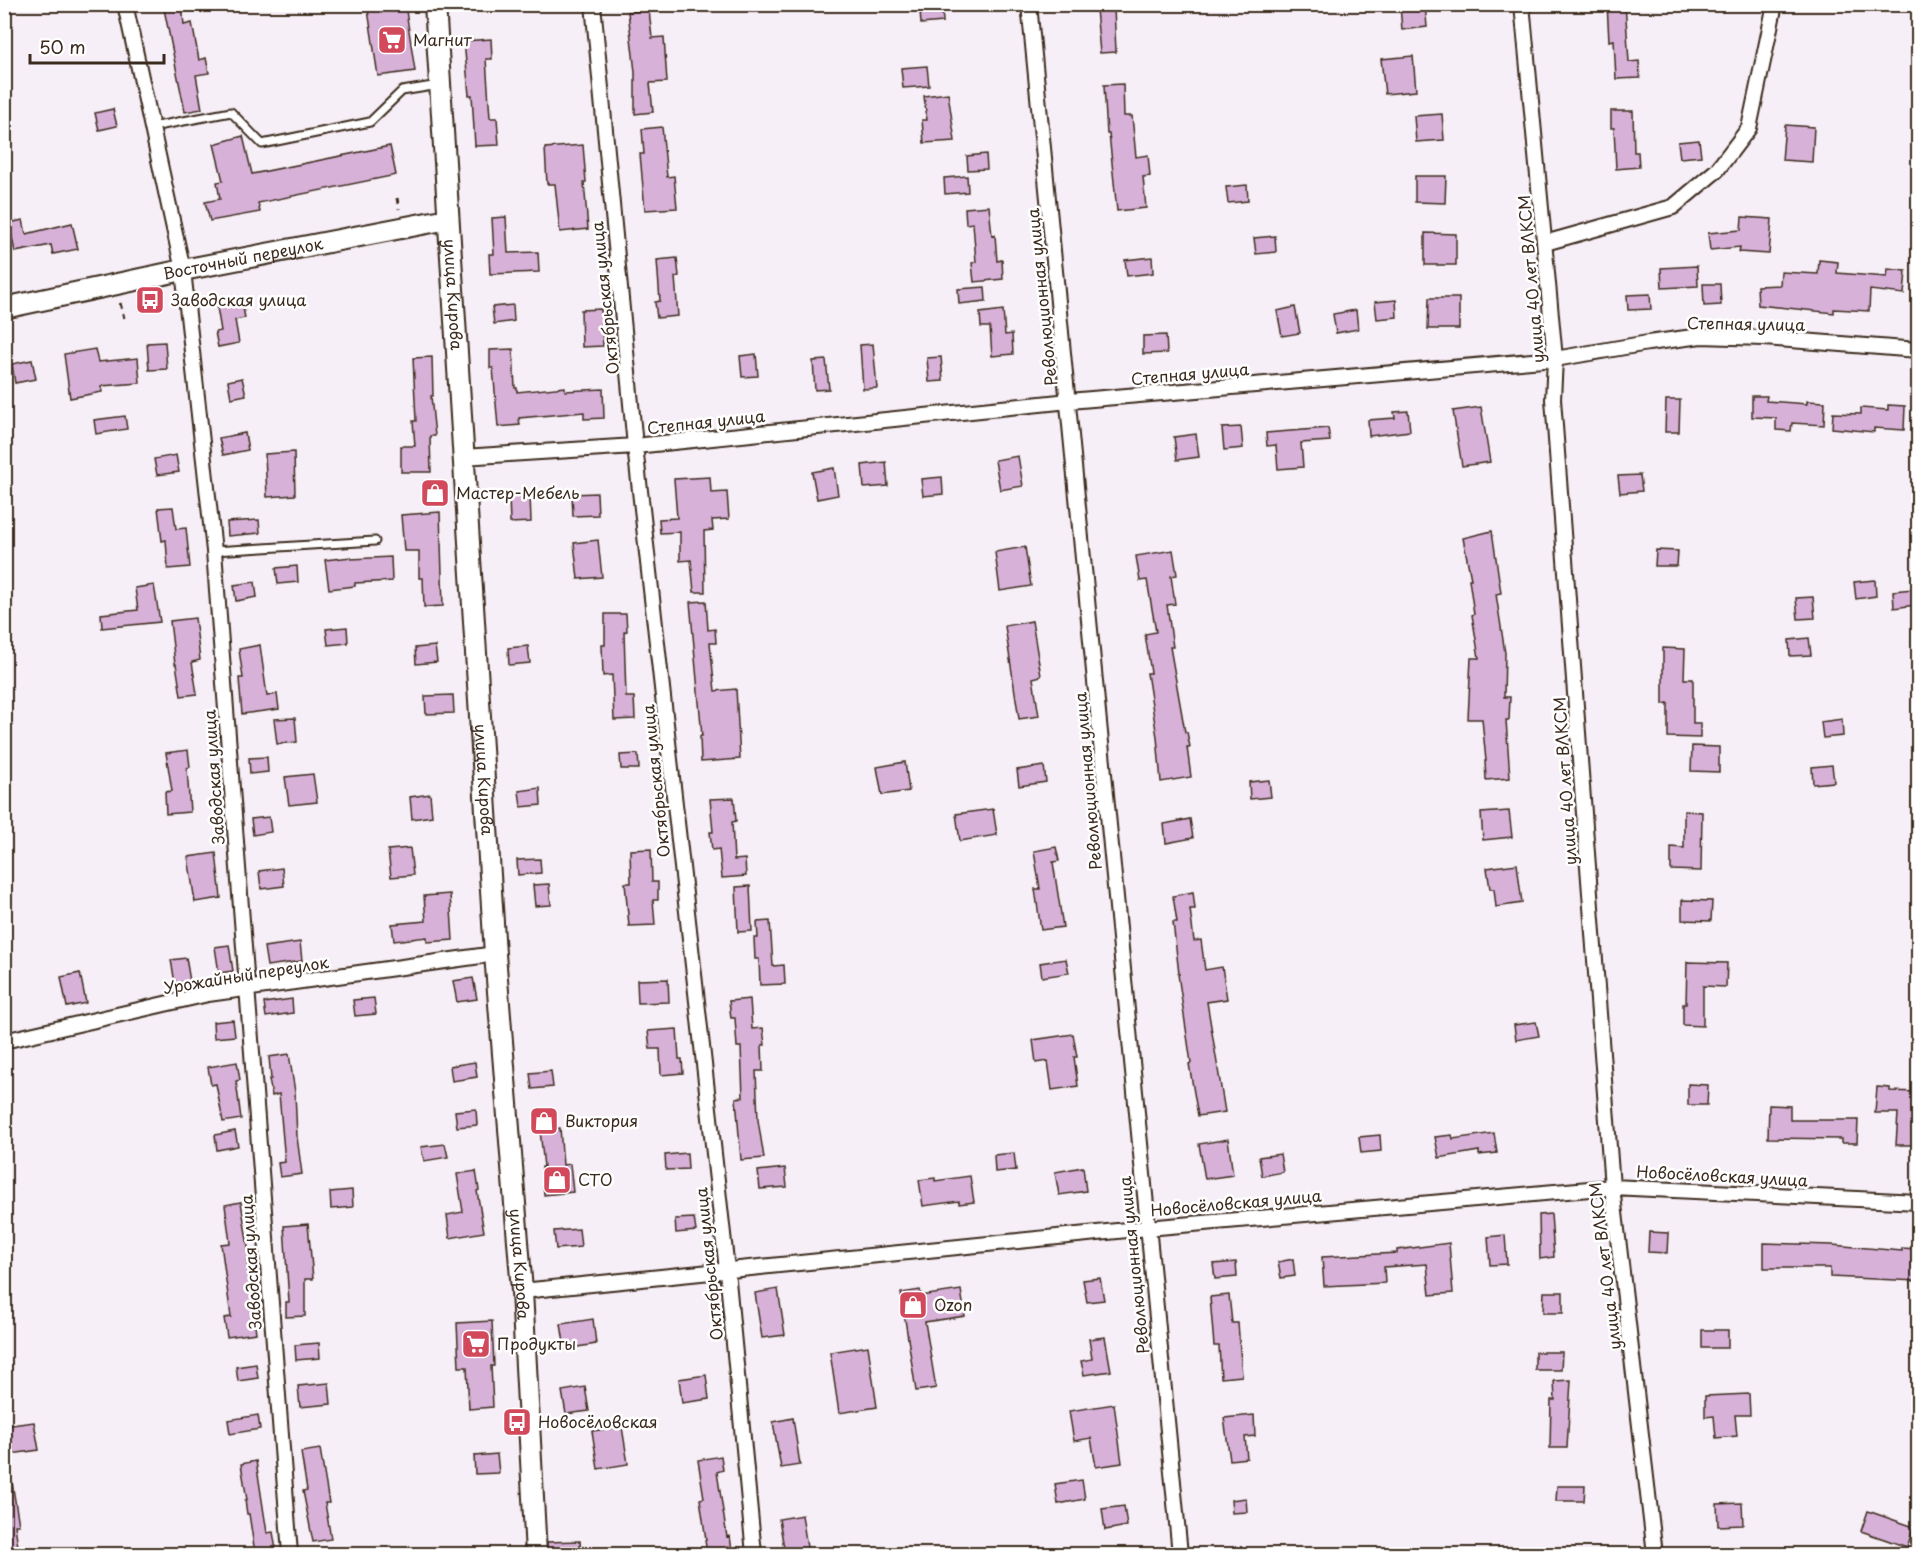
<svg xmlns="http://www.w3.org/2000/svg" width="1923" height="1559" font-family="'Playpen Sans',sans-serif">
	<style>
		.building { fill: #d8b1d9; stroke: #3b2a1e; stroke-width: 1.5 }
		.lines { fill: none; stroke-linecap: round; stroke-linejoin: round }
		.lane-casing { stroke: #3b2a1e; stroke-width: 11 }
		.street-casing { stroke: #3b2a1e; stroke-width: 18 }
		.secondary-casing { stroke: #3b2a1e; stroke-width: 24 }
		.path { stroke: #3b2a1e; stroke-width: 3; stroke-dasharray: 6 4.5; stroke-linecap: butt }
		.lane { stroke: #fff; stroke-width: 7 }
		.street { stroke: #fff; stroke-width: 14 }
		.secondary { stroke: #fff; stroke-width: 20 }
		.labels { text-anchor: middle; stroke-width: 5; stroke-linejoin: round; paint-order: stroke }
		.poi-label { font-size: 16px; fill: #3b2a1e; stroke: #fff; text-anchor: start }
		.street-label { font-size: 16px; fill: #3b2a1e; stroke: #fff }
	</style>
	<rect width="100%" height="100%" fill="#f7eff7"/>
	<filter id="ink" filterUnits="userSpaceOnUse"><feTurbulence type="fractalNoise" baseFrequency=".0167" numOctaves="2"/><feDisplacementMap in="SourceGraphic" scale="12" xChannelSelector="R" yChannelSelector="G"/><feConvolveMatrix kernelMatrix="1 2 1 2 8 2 1 2 1" color-interpolation-filters="sRGB"/></filter>
	<g filter="url(#ink)">
		<path class="building" d="M163 4H182L184 25 192 23 199 60 206 58 209 73 196 75 202 109 185 112Z
			M405 4 415 71 378 76 368 10Z
			M1412 4H1425L1427 27 1402 30 1400 6Z
			M1607 4H1625L1629 62 1639 61 1640 78 1616 79 1614 40 1609 41Z
			M942 8 943 22 921 24 920 10Z
			M1114 8 1116 52 1100 53 1096 9Z
			M649 10 652 38 664 37 667 82 650 83 653 112 635 114V72L628 12Z
			M491 39 492 59H486L490 118H497L499 145 475 146 472 95H469L464 41Z
			M1413 56 1416 91 1385 94 1381 59Z
			M927 66 929 86 903 88 901 68Z
			M1123 84 1124 116H1132L1136 157 1148 155 1150 176 1143 177 1146 208 1117 211 1109 134H1107L1104 85Z
			M948 93 955 141 924 143 922 120H927L924 96Z
			M113 109 117 126 99 130 95 113Z
			M1611 111H1633L1634 152H1638L1639 167 1616 169 1614 128H1611Z
			M1442 114 1444 140 1416 142 1414 116Z
			M1785 125 1814 127 1812 162 1782 160Z
			M662 127 667 177 674 176 677 208 645 210 640 154H644L642 129Z
			M243 136 252 174 390 146 396 175 258 203 260 212 210 221 205 202 220 199 217 182 223 181 214 144Z
			M1699 140 1701 156 1680 158 1678 142Z
			M583 145 586 182H584L588 229 560 232 555 184H547L545 148Z
			M986 154 987 169 968 170 967 156Z
			M967 176 968 192 945 194 944 178Z
			M1415 176H1446L1445 203 1415 202Z
			M1247 185 1248 201 1228 203 1226 187Z
			M989 206 992 236 995 235 997 261 1002 260 1003 279 974 282 972 263 976 262 973 223 966 224 965 208Z
			M506 217 508 253 538 252 539 272 490 274 489 254H494L492 218Z
			M1742 217 1772 219 1769 254 1739 252 1740 247 1710 250 1708 233 1741 230Z
			M23 220 26 234 72 223 78 249 53 254 51 245 15 252 9 223Z
			M1425 233 1456 234V265H1425Z
			M1275 236 1276 252 1256 254 1254 238Z
			M1152 257 1153 273 1127 276 1125 260Z
			M677 258 679 276 675 277 678 316 657 318 655 302 660 301 657 260Z
			M1819 260 1838 262 1837 273 1887 277 1888 269 1906 271 1904 294 1870 290 1869 311 1834 309V313L1758 305 1757 286 1780 285 1781 272 1818 274Z
			M1697 266 1698 286 1662 288 1661 268Z
			M1703 284H1720L1721 305 1704 306Z
			M985 287 986 301 959 304 958 289Z
			M1650 294 1651 309 1628 310 1627 295Z
			M1429 298H1459V329H1428Z
			M1396 300 1397 317 1377 319 1375 302Z
			M242 302 245 318 235 320 239 343 218 347 215 332 221 331 217 307Z
			M513 305 514 321 494 324 492 307Z
			M1295 307 1300 333 1282 336 1277 311Z
			M601 309 603 346 582 347 581 310Z
			M1003 310 1005 335 1012 334 1013 354 992 356 990 327H981L980 313Z
			M1356 310 1358 329 1336 333 1333 314Z
			M1166 335 1167 353 1143 354V336Z
			M165 342 167 369 149 370 147 343Z
			M873 344 877 388 863 389 860 345Z
			M95 349 98 362 138 358 140 383 101 386 102 392 70 398 64 354Z
			M513 349 515 388H517V392L565 387V391L603 389 604 418 584 419V412L519 418 520 425 498 427 493 368H490V350Z
			M756 354 758 376 742 377 740 356Z
			M432 357 433 396H431L435 436H430L431 472H401V446H415L413 421H416L413 358Z
			M941 357 943 381 929 382 927 358Z
			M32 360 36 379 15 383 12 364Z
			M826 360 829 389 815 390 813 361Z
			M242 378 246 395 231 398 228 381Z
			M1752 396H1767L1766 401 1807 404V401L1825 402 1824 425 1792 423 1791 431 1776 430V418L1752 417Z
			M1666 400H1680L1679 432H1665Z
			M1888 405 1905 406 1904 430 1874 428V432L1832 428 1833 413 1861 414V408L1888 410Z
			M1481 407 1490 462 1462 466 1453 411Z
			M1408 411 1410 431 1369 436 1368 420 1395 418 1394 412Z
			M125 416 127 429 96 434 94 420Z
			M1241 427 1243 448 1224 450 1222 428Z
			M1328 428 1330 441 1301 443 1303 467 1278 469 1276 445 1267 446 1266 433Z
			M245 433 248 450 223 455 219 438Z
			M1196 434 1199 457 1177 460 1174 437Z
			M294 452 295 495 267 497 265 454Z
			M176 455 179 472 157 475 154 459Z
			M1018 456 1023 486 1000 490 995 460Z
			M886 462 888 486 864 488 862 465Z
			M834 468 838 495 817 499 812 472Z
			M1640 475 1642 491 1620 493 1618 476Z
			M710 477 711 493 727 492 729 519 712 520 713 530 704 531 705 592H694L691 560 680 561V532L660 533 659 519 677 518 674 479Z
			M942 477 943 494 923 496 921 479Z
			M428 486H442V501H428Z
			M597 493 598 515 573 516 572 494Z
			M530 495 531 522 510 523 509 496Z
			M173 507 176 529 186 528 190 567 168 569 166 540 162 541 158 508Z
			M440 512 443 606 424 607 423 578H419V551H404L401 515Z
			M259 520 260 533 228 536 227 522Z
			M1492 531 1501 593 1496 594 1505 653 1504 697H1510L1509 720H1506L1510 778 1486 780 1485 761H1486L1482 719H1468L1471 658H1479L1472 615 1474 614 1469 579H1471L1463 538Z
			M598 540 602 577 578 579 574 543Z
			M1025 547 1031 586 1000 591 995 552Z
			M1173 550 1177 575 1171 576 1175 604 1167 605 1173 647H1170L1185 732H1187L1190 747H1187L1191 777 1161 782 1157 737 1147 673H1151L1145 634 1156 632 1147 580 1140 581 1136 556Z
			M1656 550 1678 551 1677 566H1655Z
			M351 557V559L391 557 392 581 355 583V586L329 589 325 560Z
			M297 566 298 582 278 584 276 568Z
			M1875 580 1876 596 1856 599 1854 582Z
			M255 582 257 597 236 601 234 585Z
			M154 585 160 622 102 628 101 614 138 610 135 588Z
			M1913 589 1915 605 1894 608 1893 591Z
			M1813 597 1815 618 1798 619 1796 598Z
			M706 601 708 630 715 629 716 643H710L715 691 736 689 740 759 701 762 700 736H702L690 602Z
			M605 614H626L627 631 624 632 626 697H634L635 719 614 720 612 675 603 676 602 645H605Z
			M195 618 200 660 192 662 197 694 181 696 176 664H175L170 621Z
			M1032 621 1041 676 1033 678 1039 716 1019 719 1005 626Z
			M347 627 348 643 328 645 326 629Z
			M1809 638 1811 655 1790 656 1789 640Z
			M260 645 267 696 277 694 279 709 242 714 239 678H243L239 649Z
			M435 646 437 662 416 664 415 648Z
			M528 646 530 663 509 665 508 648Z
			M1663 648 1685 649 1684 679H1693V723H1700V738L1668 737V703L1663 704Z
			M453 695 454 713 426 714 425 696Z
			M295 718 297 742 277 744 274 719Z
			M1842 719 1843 736 1823 738 1821 722Z
			M1692 746 1719 747V772L1691 771Z
			M188 750 190 767 187 768 190 812 166 814 165 792 172 791 166 753Z
			M638 754 639 769H621L620 755Z
			M267 757 268 772 250 774 249 758Z
			M905 762 909 791 882 795 877 767Z
			M1832 765 1834 782 1813 784 1812 767Z
			M1044 766 1046 782 1019 786 1017 770Z
			M313 774 317 802 289 805 285 777Z
			M1269 780 1271 797 1250 799 1249 782Z
			M540 788 541 805 521 807 519 791Z
			M430 794 432 816 412 819 410 797Z
			M734 798 736 821 732 822 734 860 745 859 746 876 722 878 719 849 712 850 710 832H713L710 799Z
			M993 809 997 835 960 841 956 814Z
			M1509 811 1512 837 1483 840 1481 813Z
			M1684 811 1702 812 1701 871 1671 870V847L1684 848Z
			M269 817 271 832 253 835 251 819Z
			M1190 819 1193 838 1166 843 1164 824Z
			M1056 847 1059 861 1053 862 1063 927 1041 930 1035 889H1040L1034 851Z
			M410 848 413 875 391 877 388 850Z
			M651 849 652 882H658V900H653L655 925 629 926 625 883H631L630 850Z
			M216 853 221 898 195 902 188 857Z
			M540 859 541 873 518 875 517 860Z
			M1517 864 1522 903 1496 907 1494 889H1490L1487 868Z
			M282 868 284 886 261 889 259 871Z
			M549 884 551 905 535 906 533 885Z
			M750 886 752 931 738 932 736 887Z
			M1193 892 1195 909H1190L1194 941 1201 940 1205 970 1222 967 1227 999 1207 1002 1225 1112 1198 1116 1189 1064 1191 1063 1178 974H1179L1173 922H1177L1173 896Z
			M450 894 453 940 427 942V937L394 941 392 924 426 921 424 896Z
			M1682 900 1712 901 1711 921 1682 920Z
			M770 921 773 966 784 965 785 984 760 985 759 959H755L754 938H758L757 922Z
			M300 942 302 961 267 966 264 947Z
			M229 945 233 971 219 973 215 947Z
			M186 958 190 981 175 983 171 960Z
			M1066 959 1069 973 1042 977 1040 963Z
			M1687 962 1727 963 1726 987 1703 986V1026L1683 1025V1004H1686Z
			M80 973 86 1003 67 1007 61 977Z
			M473 978 477 999 457 1002 453 981Z
			M668 979 669 1002 638 1003 637 980Z
			M374 998 376 1014 355 1016 353 1000Z
			M292 999 293 1013 266 1017 264 1003Z
			M750 999 752 1029 763 1028 765 1045H762L763 1071H756L758 1120 764 1158 741 1160 736 1098 743 1097 741 1047H737L735 1018H731L729 1001Z
			M233 1020 235 1036 214 1038 213 1022Z
			M1536 1022 1539 1036 1516 1040 1514 1025Z
			M677 1029 679 1059H682L683 1073 661 1075 660 1049H650L648 1031Z
			M1073 1034 1077 1057H1074L1078 1086 1052 1090 1048 1061 1036 1063 1033 1040Z
			M289 1054 295 1092 297 1137 302 1174 280 1177 278 1163 285 1162 279 1094 272 1096 269 1079H271L269 1057Z
			M237 1062 240 1080 236 1081 241 1119 223 1122 216 1084 211 1085 208 1067Z
			M475 1062 477 1077 452 1081 450 1066Z
			M551 1071 553 1087 532 1089 530 1073Z
			M1688 1084 1708 1085 1707 1105H1688Z
			M1877 1087 1890 1088V1091L1917 1092 1915 1145H1896L1898 1113H1875Z
			M1769 1105 1790 1106V1120H1858L1857 1143H1841V1139L1768 1138Z
			M476 1109 477 1125 457 1127 455 1111Z
			M560 1128 563 1165 570 1164 573 1192 544 1195 542 1167H544L540 1130Z
			M235 1131 238 1146 217 1150 215 1135Z
			M1494 1133 1497 1153 1479 1155V1151L1439 1158 1435 1137 1452 1135 1453 1139Z
			M1380 1135 1381 1151 1361 1153 1359 1137Z
			M1228 1139 1233 1175 1205 1179 1199 1144Z
			M445 1144 448 1157 424 1161 421 1147Z
			M687 1153 688 1169 666 1170 665 1155Z
			M1014 1153 1016 1170 995 1172 994 1155Z
			M1280 1154 1283 1172 1262 1176 1259 1157Z
			M1083 1167 1086 1191 1059 1195 1055 1172Z
			M785 1168 787 1187 760 1189 758 1171Z
			M476 1171 479 1190 477 1191 484 1232 450 1238 447 1215 463 1212 457 1174Z
			M970 1176 974 1202 959 1204V1201L923 1206 919 1180 935 1178V1181Z
			M352 1190 353 1207 331 1209 330 1192Z
			M241 1202 250 1260H247L256 1333 227 1337 224 1318 231 1317 221 1244 230 1243 225 1205Z
			M1551 1214 1554 1257 1540 1259 1539 1215Z
			M694 1218 696 1231 676 1233 675 1219Z
			M308 1224 313 1279H305V1316L286 1317V1302H289L284 1226Z
			M579 1229 581 1247 556 1249 554 1231Z
			M1649 1232 1668 1233 1667 1253 1648 1252Z
			M1505 1235 1507 1264 1490 1265 1488 1237Z
			M1449 1243 1453 1293 1430 1295 1427 1264 1384 1267 1385 1283 1324 1286 1322 1257 1397 1253V1250Z
			M1764 1243 1832 1245 1902 1251V1248L1918 1249V1281L1830 1277V1268H1764Z
			M1293 1259 1295 1276 1281 1278 1278 1262Z
			M1236 1262 1237 1277 1215 1279 1213 1264Z
			M1100 1278 1104 1300 1087 1302 1083 1280Z
			M778 1289 785 1335 762 1338 755 1293Z
			M920 1290 921 1296 961 1290 965 1316 925 1322 936 1388 916 1391 901 1293Z
			M1544 1292H1563V1313H1543Z
			M1229 1295 1232 1323H1238L1242 1376 1221 1378 1219 1346H1214L1210 1297Z
			M593 1319 596 1344 565 1349 561 1324Z
			M492 1321 494 1366H491L493 1407 469 1409 467 1367H459L457 1323Z
			M1702 1330H1728V1348H1702Z
			M1105 1337 1111 1371 1084 1375 1081 1361 1092 1359 1089 1339Z
			M319 1343 320 1358 296 1360 295 1345Z
			M868 1346 877 1407 839 1413 830 1352Z
			M1535 1352H1562L1561 1370H1535Z
			M256 1364 258 1378 238 1381 236 1367Z
			M706 1375 709 1399 682 1403 679 1379Z
			M1571 1380 1567 1448H1550L1551 1400H1555L1554 1381Z
			M329 1383 331 1404 300 1407 298 1386Z
			M585 1387 589 1411 566 1414 562 1391Z
			M1749 1394 1750 1415H1735L1737 1436 1716 1438 1714 1416 1705 1417V1396Z
			M1114 1404 1122 1463 1096 1467 1091 1438 1074 1441 1069 1411Z
			M258 1415 260 1429 230 1434 228 1420Z
			M1254 1415 1255 1436 1245 1437 1247 1458 1230 1460 1224 1418Z
			M793 1418 800 1465 781 1468 773 1422Z
			M34 1422 39 1450 4 1455V1426Z
			M622 1427 628 1464 598 1469 592 1431Z
			M320 1449 329 1503H325L331 1539 313 1542 303 1491 307 1490 301 1452Z
			M497 1454 499 1473 475 1474 474 1456Z
			M721 1456 723 1470 717 1472 727 1537 730 1536 732 1551 707 1554 705 1540H706L700 1499 704 1498 698 1460Z
			M256 1461 267 1533 273 1532 276 1550 255 1553 249 1514H247L245 1500H247L241 1464Z
			M1082 1480 1085 1499 1058 1504 1055 1484Z
			M12 1482 19 1525H15L19 1554H4V1483Z
			M1557 1486H1585L1584 1501H1556Z
			M1246 1498 1247 1512 1232 1513 1231 1500Z
			M1742 1503 1743 1525 1718 1526 1717 1504Z
			M1124 1506 1127 1526 1105 1530 1102 1509Z
			M1868 1511 1914 1527 1907 1547 1861 1531Z
			M802 1515 808 1554H785L779 1519Z
			M580 1541 581 1554H548L547 1542Z"/>
		<g class="lines">
			<g class="lane-casing">
				<path id="lane" d="M152 127 231 112 262 144 370 122 402 91 439 85
					M214 551 375 541"/>
			</g>
			<g class="street-casing">
				<path id="street" d="M125 4 183 270 214 551 290 1554
					M593 4 635 446 727 1270 754 1554
					M1029 4C1081 521 1127 1038 1180 1554
					M1522 4 1555 359 1553 399 1612 1187 1655 1554
					M1545 243 1673 207 1717 170 1749 128 1775 4
					M463 457 635 446 1069 401 1555 359 1648 343 1701 336 1764 338 1918 350
					M4 1041 208 994 495 954
					M522 1291 1147 1228 1612 1187 1918 1202"/>
			</g>
			<g class="secondary-casing">
				<g id="secondary">
					<path id="s1" d="M435 4 495 954 522 1291 536 1554"/>
					<path id="s2" d="M4 308 183 270 448 219"/>
				</g>
			</g>
			<path class="path" d="M397 198 399 209
				M120 303 124 318"/>
			<use href="#lane" class="lane"/>
			<use href="#street" class="street"/>
			<use href="#secondary" class="secondary"/>
		</g>
	</g>
	<defs>
		<g id="supermarket-square" transform="scale(1.5)"><rect x="-9" y="-9" width="18" height="18" rx="4" fill="#d1495b" stroke="#fff"/><path d="M-6-5.5h2.5l.6 2H6L4.5 2H-2.5L-4.4-4H-6ZM-1.5 3.2a1.3 1.3 0 1 0 .1 0ZM3 3.2a1.3 1.3 0 1 0 .1 0Z" fill="#fff"/></g>
		<g id="bus-square" transform="scale(1.5)"><rect x="-9" y="-9" width="18" height="18" rx="4" fill="#d1495b" stroke="#fff"/><path d="M-5-6H5V4H4V6H2V4H-2V6H-4V4H-5ZM-3.5-4V0h7V-4ZM-3.5 1.2v1.5H-2V1.2ZM2 1.2v1.5H3.5V1.2Z" fill="#fff"/></g>
		<g id="shop-square" transform="scale(1.5)"><rect x="-9" y="-9" width="18" height="18" rx="4" fill="#d1495b" stroke="#fff"/><path d="M-5-2.5h2.3a2.7 3.5 0 0 1 5.4 0H5L5.5 6h-11ZM-1.5-2.5h3a1.5 2.3 0 0 0-3 0Z" fill="#fff"/></g>
	</defs>
	<g fill-rule="evenodd">
		<use href="#supermarket-square" x="392" y="40"/>
		<use href="#bus-square" x="150" y="300"/>
		<use href="#shop-square" x="435" y="493"/>
		<use href="#shop-square" x="544" y="1121"/>
		<use href="#shop-square" x="557" y="1180"/>
		<use href="#shop-square" x="913" y="1305"/>
		<use href="#supermarket-square" x="476" y="1344"/>
		<use href="#bus-square" x="517" y="1422"/>
	</g>
	<g class="labels">
		<g class="poi-label">
			<text x="413" y="46">Магнит</text>
			<text x="171" y="306">Заводская улица</text>
			<text x="456" y="499">Мастер-Мебель</text>
			<text x="565" y="1127">Виктория</text>
			<text x="578" y="1186">СТО</text>
			<text x="934" y="1311">Ozon</text>
			<text x="497" y="1350">Продукты</text>
			<text x="538" y="1428">Новосёловская</text>
		</g>
		<g class="street-label">
			<text dy="6" stroke="none"><textPath href="#s2" startOffset="244">Восточный переулок</textPath></text>
			<text transform="translate(1531 279) rotate(-95)" y="6">улица 40 лет ВЛКСМ</text>
			<text dy="6" stroke="none"><textPath href="#s1" startOffset="291">улица Кирова</textPath></text>
			<text transform="translate(1042 297) rotate(-96)" y="6">Революционная улица</text>
			<text transform="translate(605 298) rotate(-96)" y="6">Октябрьская улица</text>
			<text transform="translate(1746 324) rotate(1)" y="6">Степная улица</text>
			<text transform="translate(1190 374) rotate(-5)" y="6">Степная улица</text>
			<text transform="translate(706 422) rotate(-6)" y="6">Степная улица</text>
			<text transform="translate(214 777) rotate(-94)" y="6">Заводская улица</text>
			<text dy="6" stroke="none"><textPath href="#s1" startOffset="777">улица Кирова</textPath></text>
			<text transform="translate(656 781) rotate(-96)" y="6">Октябрьская улица</text>
			<text transform="translate(1088 781) rotate(-95)" y="6">Революционная улица</text>
			<text transform="translate(1565 781) rotate(-94)" y="6">улица 40 лет ВЛКСМ</text>
			<text transform="translate(246 975) rotate(-9)" y="6">Урожайный переулок</text>
			<text transform="translate(1722 1176) rotate(3)" y="6">Новосёловская улица</text>
			<text transform="translate(1236 1203) rotate(-5)" y="6">Новосёловская улица</text>
			<text transform="translate(251 1262) rotate(-94)" y="6">Заводская улица</text>
			<text dy="6" stroke="none"><textPath href="#s1" startOffset="1263">улица Кирова</textPath></text>
			<text transform="translate(709 1264) rotate(-96)" y="6">Октябрьская улица</text>
			<text transform="translate(1134 1265) rotate(-96)" y="6">Революционная улица</text>
			<text transform="translate(1605 1266) rotate(-97)" y="6">улица 40 лет ВЛКСМ</text>
		</g>
	</g>
	<rect width="1923" height="1559" fill="none" stroke="#fff" stroke-width="24"/>
	<rect x="12" y="12" width="1899" height="1535" fill="none" stroke="#3b2a1e" stroke-width="2" filter="url(#ink)"/>
	<path d="M30 54v9h134v-9" fill="none" stroke="#3b2a1e" stroke-width="3"/>
	<text x="39" y="54" font-size="18" fill="#3b2a1e" stroke="#ffffff" stroke-width="4.5" paint-order="stroke">50 m</text>
</svg>
